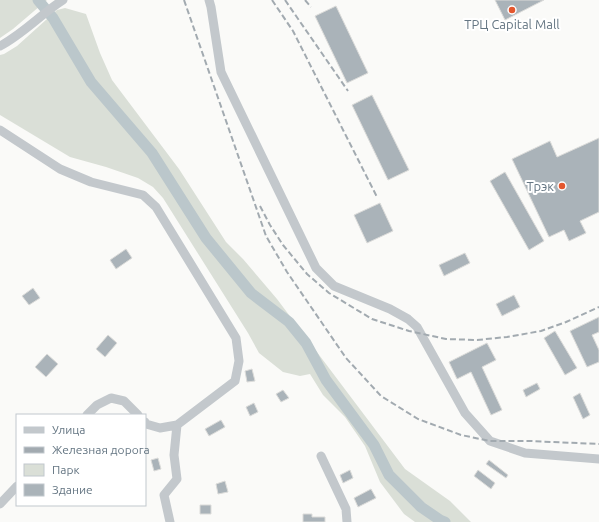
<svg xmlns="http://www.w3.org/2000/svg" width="599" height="522" font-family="Ubuntu,sans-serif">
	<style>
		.green { fill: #dadfd7 }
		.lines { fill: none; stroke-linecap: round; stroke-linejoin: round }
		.river { stroke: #bbc7cb; stroke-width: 11 }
		.building { fill: #aab3b9; stroke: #dcdcda }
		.minor { stroke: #c3c8cc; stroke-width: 9 }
		.rail { stroke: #a2aab0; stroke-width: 2; stroke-dasharray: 6 3; stroke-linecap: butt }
		.poi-dot { fill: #e4572e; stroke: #fff; stroke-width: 1.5 }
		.labels { text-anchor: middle; stroke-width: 4; stroke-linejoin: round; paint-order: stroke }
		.poi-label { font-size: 13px; fill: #657683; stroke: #fff }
	</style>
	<rect width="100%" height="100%" fill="#fafaf8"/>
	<path class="green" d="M0 0H47L13 29 0 38Z
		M65 8 86 14 100 53 112 80 179 169 226 242 243 259 277 299 405 469 450 501 471 522H415L404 514 380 482 365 446 345 417 323 395 310 374 300 376 283 372 259 353 248 333 163 198 153 187 138 178 106 167 70 157 0 115V55L4 54 17 46 57 10Z"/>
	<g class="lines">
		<path class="river" d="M38 0 53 18 91 82 152 153 206 238 251 293 289 322 306 343 326 380 374 445 389 475 421 507 440 520 445 522"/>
	</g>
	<path class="building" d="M495 0H544L505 20Z
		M336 6 368 73 347 83 315 16Z
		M372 95 409 170 388 180 352 105Z
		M599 138V212L580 221 586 233 569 241 564 230 549 237 512 159 550 141 557 157Z
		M505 172 544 241 529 250 490 181Z
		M380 203 393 231 367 243 354 215Z
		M126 249 132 258 116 269 110 260Z
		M465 253 470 263 444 276 439 265Z
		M33 288 40 298 29 305 22 296Z
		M514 295 520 307 502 316 496 304Z
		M599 317V332L592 335 599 350V362L587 367 570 331Z
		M555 331 577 368 565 375 544 338Z
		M108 335 117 343 105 357 96 349Z
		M487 343 496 360 482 367 502 410 491 415 471 372 457 379 449 362Z
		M47 354 58 364 46 377 35 367Z
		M252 369 255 381 247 382 245 371Z
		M537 383 540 389 526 397 523 390Z
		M283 390 289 398 281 402 276 394Z
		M580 393 590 415 583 419 573 397Z
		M254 403 258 412 250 416 246 407Z
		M221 420 225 427 209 436 205 429Z
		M158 458 161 469 154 471 151 460Z
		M489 460 508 475 506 478 486 464Z
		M350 470 353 478 343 483 340 475Z
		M478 470 495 483 491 489 474 476Z
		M225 481 228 492 218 494 216 484Z
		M371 489 376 498 358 507 354 498Z
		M200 505H211V514H200Z
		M303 514H312V517H325V522H303Z"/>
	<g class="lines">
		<path class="minor" d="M209 0 211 7 221 72 316 268 334 286 390 309 408 319 417 327 465 413 490 441 525 453 599 459
			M0 46C23 34 41 14 63 0
			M0 130 60 169 91 182 143 195 156 207 236 338 239 361 235 381 177 425 160 428 146 424 145 422
			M87 415 97 405 111 398 124 401 138 415
			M321 456 346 509 347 522
			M0 504 17 486
			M170 522 164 495 177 479 174 455 177 425"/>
		<path class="rail" d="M184 0 266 236 287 272 346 358 381 396 418 419 461 435 490 441H530L599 444
			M272 0 293 31 377 197
			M285 0 348 91
			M305 0 311 7
			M260 206 270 225 283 245 307 274 329 293 372 319 409 331 446 339 477 340 507 337 541 331 566 322 599 307"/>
	</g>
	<g class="poi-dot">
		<circle cx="512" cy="10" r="4"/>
		<circle cx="562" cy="186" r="4"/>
	</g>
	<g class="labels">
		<g class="poi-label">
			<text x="512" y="29">ТРЦ Capital Mall</text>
			<text x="554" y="191" text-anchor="end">Трэк</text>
		</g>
	</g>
	<rect x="16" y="414" width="130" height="92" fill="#ffffff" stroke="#c1c8cd"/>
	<rect x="24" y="427" width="20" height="6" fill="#c3c8cc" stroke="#c1c8cd"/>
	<text x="52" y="434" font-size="12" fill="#657683">Улица</text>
	<rect x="24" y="447" width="20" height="6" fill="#a2aab0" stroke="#c1c8cd"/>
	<text x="52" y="454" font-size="12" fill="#657683">Железная дорога</text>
	<rect x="24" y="464" width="20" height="12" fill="#dadfd7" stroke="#c1c8cd"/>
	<text x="52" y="474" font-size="12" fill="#657683">Парк</text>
	<rect x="24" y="484" width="20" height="12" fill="#aab3b9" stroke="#c1c8cd"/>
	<text x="52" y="494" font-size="12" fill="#657683">Здание</text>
</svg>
